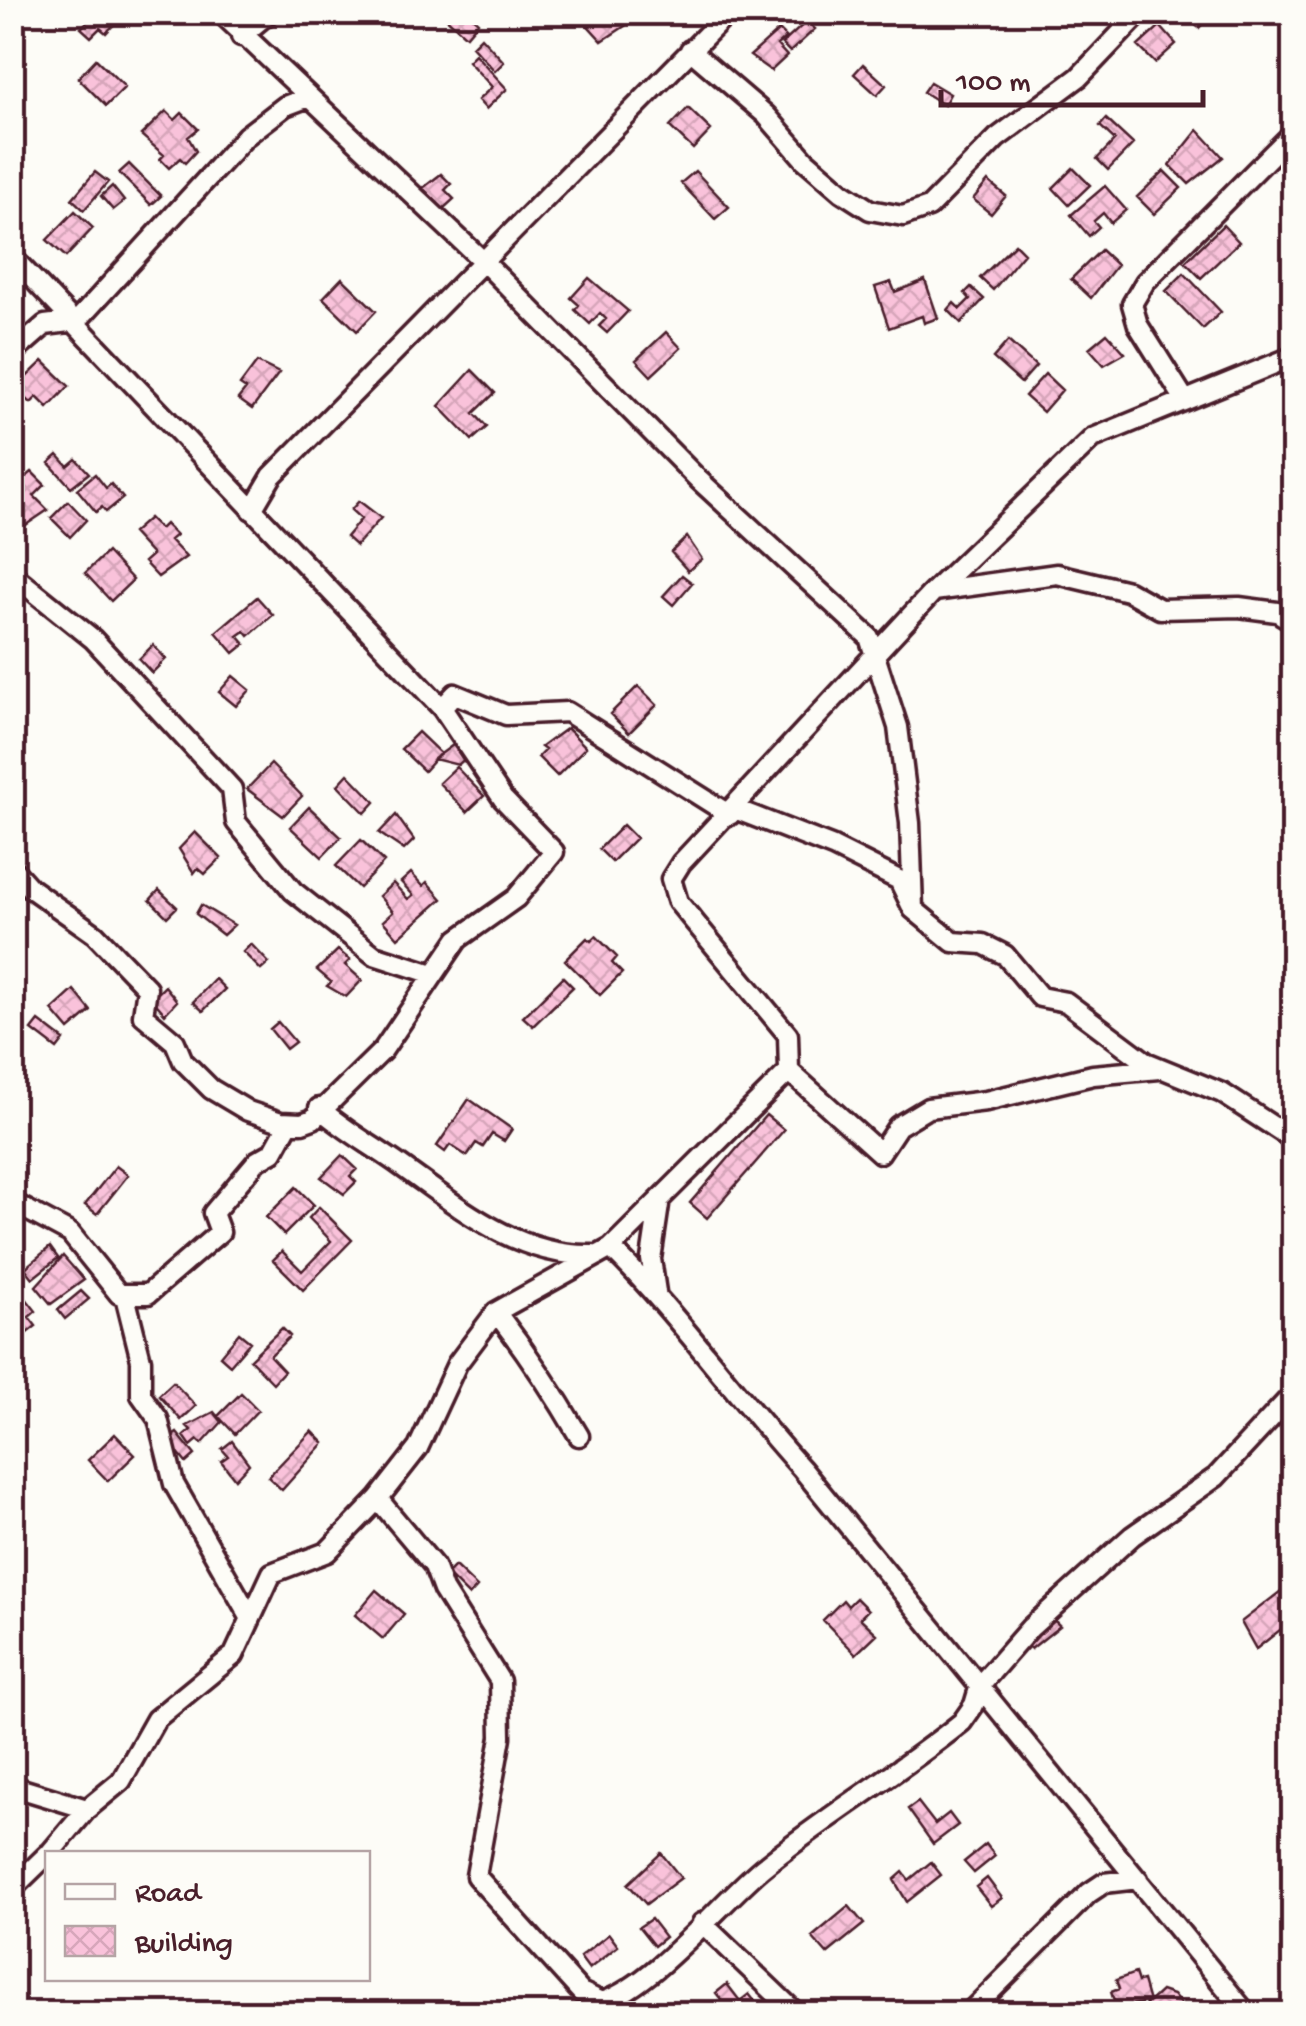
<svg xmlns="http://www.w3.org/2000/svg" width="1306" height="2026" font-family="'Gochi Hand',sans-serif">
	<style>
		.building { fill: url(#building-cross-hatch); stroke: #4a1f2b; stroke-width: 2.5 }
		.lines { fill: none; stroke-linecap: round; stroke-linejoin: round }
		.street-casing { stroke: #4a1f2b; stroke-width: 25 }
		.street { stroke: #fdfcf7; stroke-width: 18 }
	</style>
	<defs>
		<pattern id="building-cross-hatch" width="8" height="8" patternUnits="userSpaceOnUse" patternTransform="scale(2.5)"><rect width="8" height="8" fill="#f9c2da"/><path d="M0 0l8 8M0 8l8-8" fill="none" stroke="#d7a6bb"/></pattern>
	</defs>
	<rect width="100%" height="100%" fill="#fdfcf7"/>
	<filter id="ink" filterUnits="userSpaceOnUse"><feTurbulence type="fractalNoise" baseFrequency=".01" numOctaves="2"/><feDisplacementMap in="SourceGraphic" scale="20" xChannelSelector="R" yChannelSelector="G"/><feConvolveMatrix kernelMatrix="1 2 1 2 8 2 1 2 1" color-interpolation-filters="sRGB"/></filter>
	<g filter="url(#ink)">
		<path class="building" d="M89 12H110L118 20 106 33 100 28 91 37 81 28 90 19Z
			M445 12H467L478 22 466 36 443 15Z
			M584 12H613L625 26 602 41 580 17Z
			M1180 12H1213L1199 28Z
			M807 21 815 29 790 52 782 44Z
			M1160 26 1176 44 1155 63 1138 46Z
			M779 30 786 37 777 45 787 56 771 71 750 56Z
			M481 37 504 62 495 71 472 46Z
			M475 54 507 89 486 109 478 100 492 87 468 61Z
			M96 59 125 87 106 106 78 78Z
			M863 64 886 85 877 95 854 74Z
			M930 82 950 94 944 105 923 92Z
			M688 108 711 130 693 149 670 127Z
			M166 111 175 120 182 113 198 129 188 137 196 151 185 163 180 158 169 168 160 159 164 155 141 135Z
			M1106 119 1133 144 1108 170 1097 159 1115 140 1100 126Z
			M1198 130 1223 157 1189 184 1170 165Z
			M129 164 161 196 151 205 119 173Z
			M1073 168 1090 185 1069 205 1053 188Z
			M695 171 729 207 715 219 681 183Z
			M1164 171 1181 188 1154 214 1137 197Z
			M95 172 108 182 84 210 72 199Z
			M441 174 451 184 445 190 454 199 443 209 423 188Z
			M988 181 1006 196 991 214 973 199Z
			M112 186 124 201 113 210 101 196Z
			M1105 186 1126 210 1111 223 1103 213 1094 221 1099 227 1089 236 1071 215Z
			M75 211 93 228 66 257 47 240Z
			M1223 225 1239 242 1201 278 1185 262Z
			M1015 244 1024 253 993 290 980 278Z
			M1101 250 1117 265 1091 298 1071 279Z
			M1184 273 1221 312 1203 329 1166 291Z
			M342 278 376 311 357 331 323 298Z
			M589 278 628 311 607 333 599 326 606 319 600 313 590 324 575 310 579 305 571 298Z
			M925 280 938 318 924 323 922 316 889 328 875 287 891 282 895 292Z
			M971 287 984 299 961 323 948 310 954 303 960 309 970 299 965 293Z
			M666 332 681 348 651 376 636 360Z
			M1107 333 1125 353 1104 365 1089 348Z
			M1008 341 1036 366 1021 383 993 358Z
			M43 361 69 386 48 408 37 397 31 403 15 388Z
			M257 362 279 373 252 409 238 399 246 389 240 385Z
			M472 370 495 393 474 413 487 427 472 440 439 406Z
			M1045 374 1062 390 1043 412 1025 396Z
			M58 455 68 466 76 459 89 473 71 487 49 463Z
			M32 472 45 485 34 496 48 510 20 529 12 521V489Z
			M95 474 106 488 111 484 123 498 106 512 102 507 96 512 77 489Z
			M68 501 86 520 70 537 51 518Z
			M359 501 381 518 356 546 346 537 361 519 351 510Z
			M149 518 160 529 165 524 176 535 170 540 186 557 158 577 144 562 152 555 132 533Z
			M687 537 702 559 688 571 671 552Z
			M107 552 133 580 111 601 85 573Z
			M682 575 692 583 673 605 663 596Z
			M257 597 273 615 249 636 245 631 238 636 245 644 234 653 216 632Z
			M153 645 166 659 152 673 139 659Z
			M233 676 250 690 236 706 219 692Z
			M638 686 657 705 629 733 610 714Z
			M567 728 586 747 557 776 538 757 545 750 541 747Z
			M418 732 440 753 424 771 401 749Z
			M457 742 468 756 458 765 434 759Z
			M271 764 302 796 283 816 247 789Z
			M456 767 484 796 467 812 439 783Z
			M348 774 375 802 365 813 338 785Z
			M309 807 341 837 322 857 290 827Z
			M396 815 414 840 404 850 379 833Z
			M623 825 636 838 612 862 599 849Z
			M195 832 221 858 205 874 198 868 194 873 179 849Z
			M361 840 384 862 359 888 336 866Z
			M411 873 423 886 427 882 442 899 398 938 383 921 393 912 379 896 393 883 408 899 413 895 401 882Z
			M159 890 177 907 167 917 150 900Z
			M201 905 234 925 223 935 196 914Z
			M596 936 617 957 612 963 622 973 600 995 565 960 587 938 591 941Z
			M251 944 269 963 261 970 243 952Z
			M338 950 350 960 345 965 362 980 346 997 327 986 331 982 317 970Z
			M563 977 573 987 533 1026 523 1017Z
			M215 979 225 989 203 1011 193 1002Z
			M165 986 177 1001 165 1014 152 999Z
			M74 990 91 1011 69 1030 52 1010Z
			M39 1021 64 1040 57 1049 32 1030Z
			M278 1022 295 1042 286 1049 270 1029Z
			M469 1099 512 1129 504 1141 492 1134 483 1147 476 1143 467 1156 450 1145 445 1152 437 1146Z
			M766 1115 784 1130 707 1218 690 1203Z
			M342 1155 357 1169 350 1176 356 1182 344 1194 321 1177Z
			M116 1166 128 1175 97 1214 85 1205Z
			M296 1187 314 1205 284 1235 266 1217Z
			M319 1207 352 1240 303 1290 273 1260 282 1251 302 1271 331 1241 309 1218Z
			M50 1247 58 1258 33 1278 25 1268Z
			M63 1256 84 1280 51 1304 36 1286Z
			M81 1291 89 1299 65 1319 58 1310Z
			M21 1292 36 1311 29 1317 36 1326 22 1337 12 1330V1299Z
			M282 1328 290 1336 270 1356 284 1371 273 1383 250 1359Z
			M239 1333 250 1342 230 1365 220 1356Z
			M173 1382 196 1406 181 1420 159 1395Z
			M241 1393 258 1410 235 1434 218 1416Z
			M214 1412 222 1422 202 1444 198 1440 191 1446 184 1436 191 1430 187 1426Z
			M312 1431 324 1443 282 1490 268 1477Z
			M177 1433 195 1455 186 1463 167 1440Z
			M115 1434 135 1455 108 1481 88 1460Z
			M232 1441 249 1464 235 1479 221 1461 228 1456 222 1449Z
			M455 1566 477 1587 469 1596 447 1574Z
			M1294 1581V1619L1256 1649 1241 1622Z
			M376 1590 404 1614 383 1639 355 1615Z
			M856 1598 868 1610 860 1618 877 1634 856 1654 823 1620 843 1600 848 1606Z
			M1050 1616 1060 1626 1031 1649 1023 1641Z
			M918 1802 935 1824 949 1813 958 1825 933 1844 908 1809Z
			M986 1844 995 1856 974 1873 964 1862Z
			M661 1853 681 1878 646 1904 628 1884Z
			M931 1862 941 1875 907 1902 894 1880 903 1872 909 1880Z
			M987 1878 1002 1898 991 1906 976 1887Z
			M849 1906 864 1924 827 1954 812 1937Z
			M651 1919 665 1937 654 1946 639 1927Z
			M609 1934 618 1946 589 1969 580 1957Z
			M1135 1973 1138 1982 1143 1981 1149 2002 1116 2007 1111 1992 1119 1989 1116 1980Z
			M727 1984 740 2001 749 1994 757 2004 746 2014H733L716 1993Z
			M1161 1991 1173 1995 1186 2011 1172 2014 1166 2007 1158 2014H1136Z"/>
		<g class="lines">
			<g class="street-casing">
				<path id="street" d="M220 12 486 264 699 480 869 637 898 727 910 823 913 909
					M241 36 270 12
					M690 50 766 115 805 160 842 192 870 210 903 216 929 207 997 138 1079 77 1141 12
					M12 257 442 708 503 799 554 852 516 898 458 939 383 1050 313 1119 302 1123 281 1122 248 1111 211 1089 183 1061 175 1042 143 1015 147 988 95 934 30 888 12 868
					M12 354 45 325 77 321 246 136 285 106 306 98
					M1185 400 1138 325 1132 304 1145 282 1294 132
					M252 510 272 476 729 12
					M12 574 93 639 232 789 236 822 293 891 374 955 433 974
					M934 591 1057 574 1128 591 1160 609 1239 607 1277 612 1294 622
					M442 708 455 694 506 715 567 712 730 815
					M735 809 833 847 899 880 913 909 953 942 983 944 1005 955 1040 997 1066 1002 1146 1062 1222 1093 1294 1140
					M789 1071 880 1153 898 1126 928 1108 986 1101 1093 1075 1159 1069
					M319 1108C345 1131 373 1146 401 1166 459 1207 517 1257 593 1255
					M12 1202 70 1233 119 1294H148L220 1232 213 1213 257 1161 273 1152 289 1123
					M611 1248C680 1316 736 1397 802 1469L1247 2014
					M656 1292 651 1259 659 1205
					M125 1296 141 1360V1395L158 1419 174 1484 250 1617
					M496 1312C526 1351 554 1393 579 1436
					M378 1499 434 1566 443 1590 500 1681 501 1737 476 1876 581 1992 602 2002C654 1985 718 1905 762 1868 826 1816 898 1774 962 1722L974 1705 980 1685 1030 1628 1132 1536 1216 1477 1294 1393
					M12 1786 87 1809
					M49 1854 87 1809 121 1781 156 1719 234 1655 272 1573 327 1552 378 1499 418 1448 457 1364 496 1312 611 1248 789 1071 788 1035 678 902 671 879 681 863 931 594 1093 438 1294 356
					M12 1889 48 1854
					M702 1923 797 2014
					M968 2014 1089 1893 1104 1883 1138 1879
					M1290 2014 1294 2010"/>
			</g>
			<use href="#street" class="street"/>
		</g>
	</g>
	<rect width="1306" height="2026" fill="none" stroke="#fdfcf7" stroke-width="50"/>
	<rect x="25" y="25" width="1256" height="1976" fill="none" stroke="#4a1f2b" stroke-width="4" filter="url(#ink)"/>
	<rect x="45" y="1851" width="325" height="130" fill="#fdfcf7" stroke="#b5a4a5" stroke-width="2.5"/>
	<rect x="65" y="1884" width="50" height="15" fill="#fdfcf7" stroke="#b5a4a5" stroke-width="2.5"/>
	<text x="135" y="1901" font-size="30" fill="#4a1f2b">Road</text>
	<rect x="65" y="1926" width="50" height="30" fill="url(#building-cross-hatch)" stroke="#b5a4a5" stroke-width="2.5"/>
	<text x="135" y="1951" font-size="30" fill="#4a1f2b">Building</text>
	<path d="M941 90v15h262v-15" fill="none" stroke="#4a1f2b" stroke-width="5"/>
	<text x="956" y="90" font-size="30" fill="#4a1f2b" stroke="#fdfcf7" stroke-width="8" paint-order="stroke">100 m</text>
</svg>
